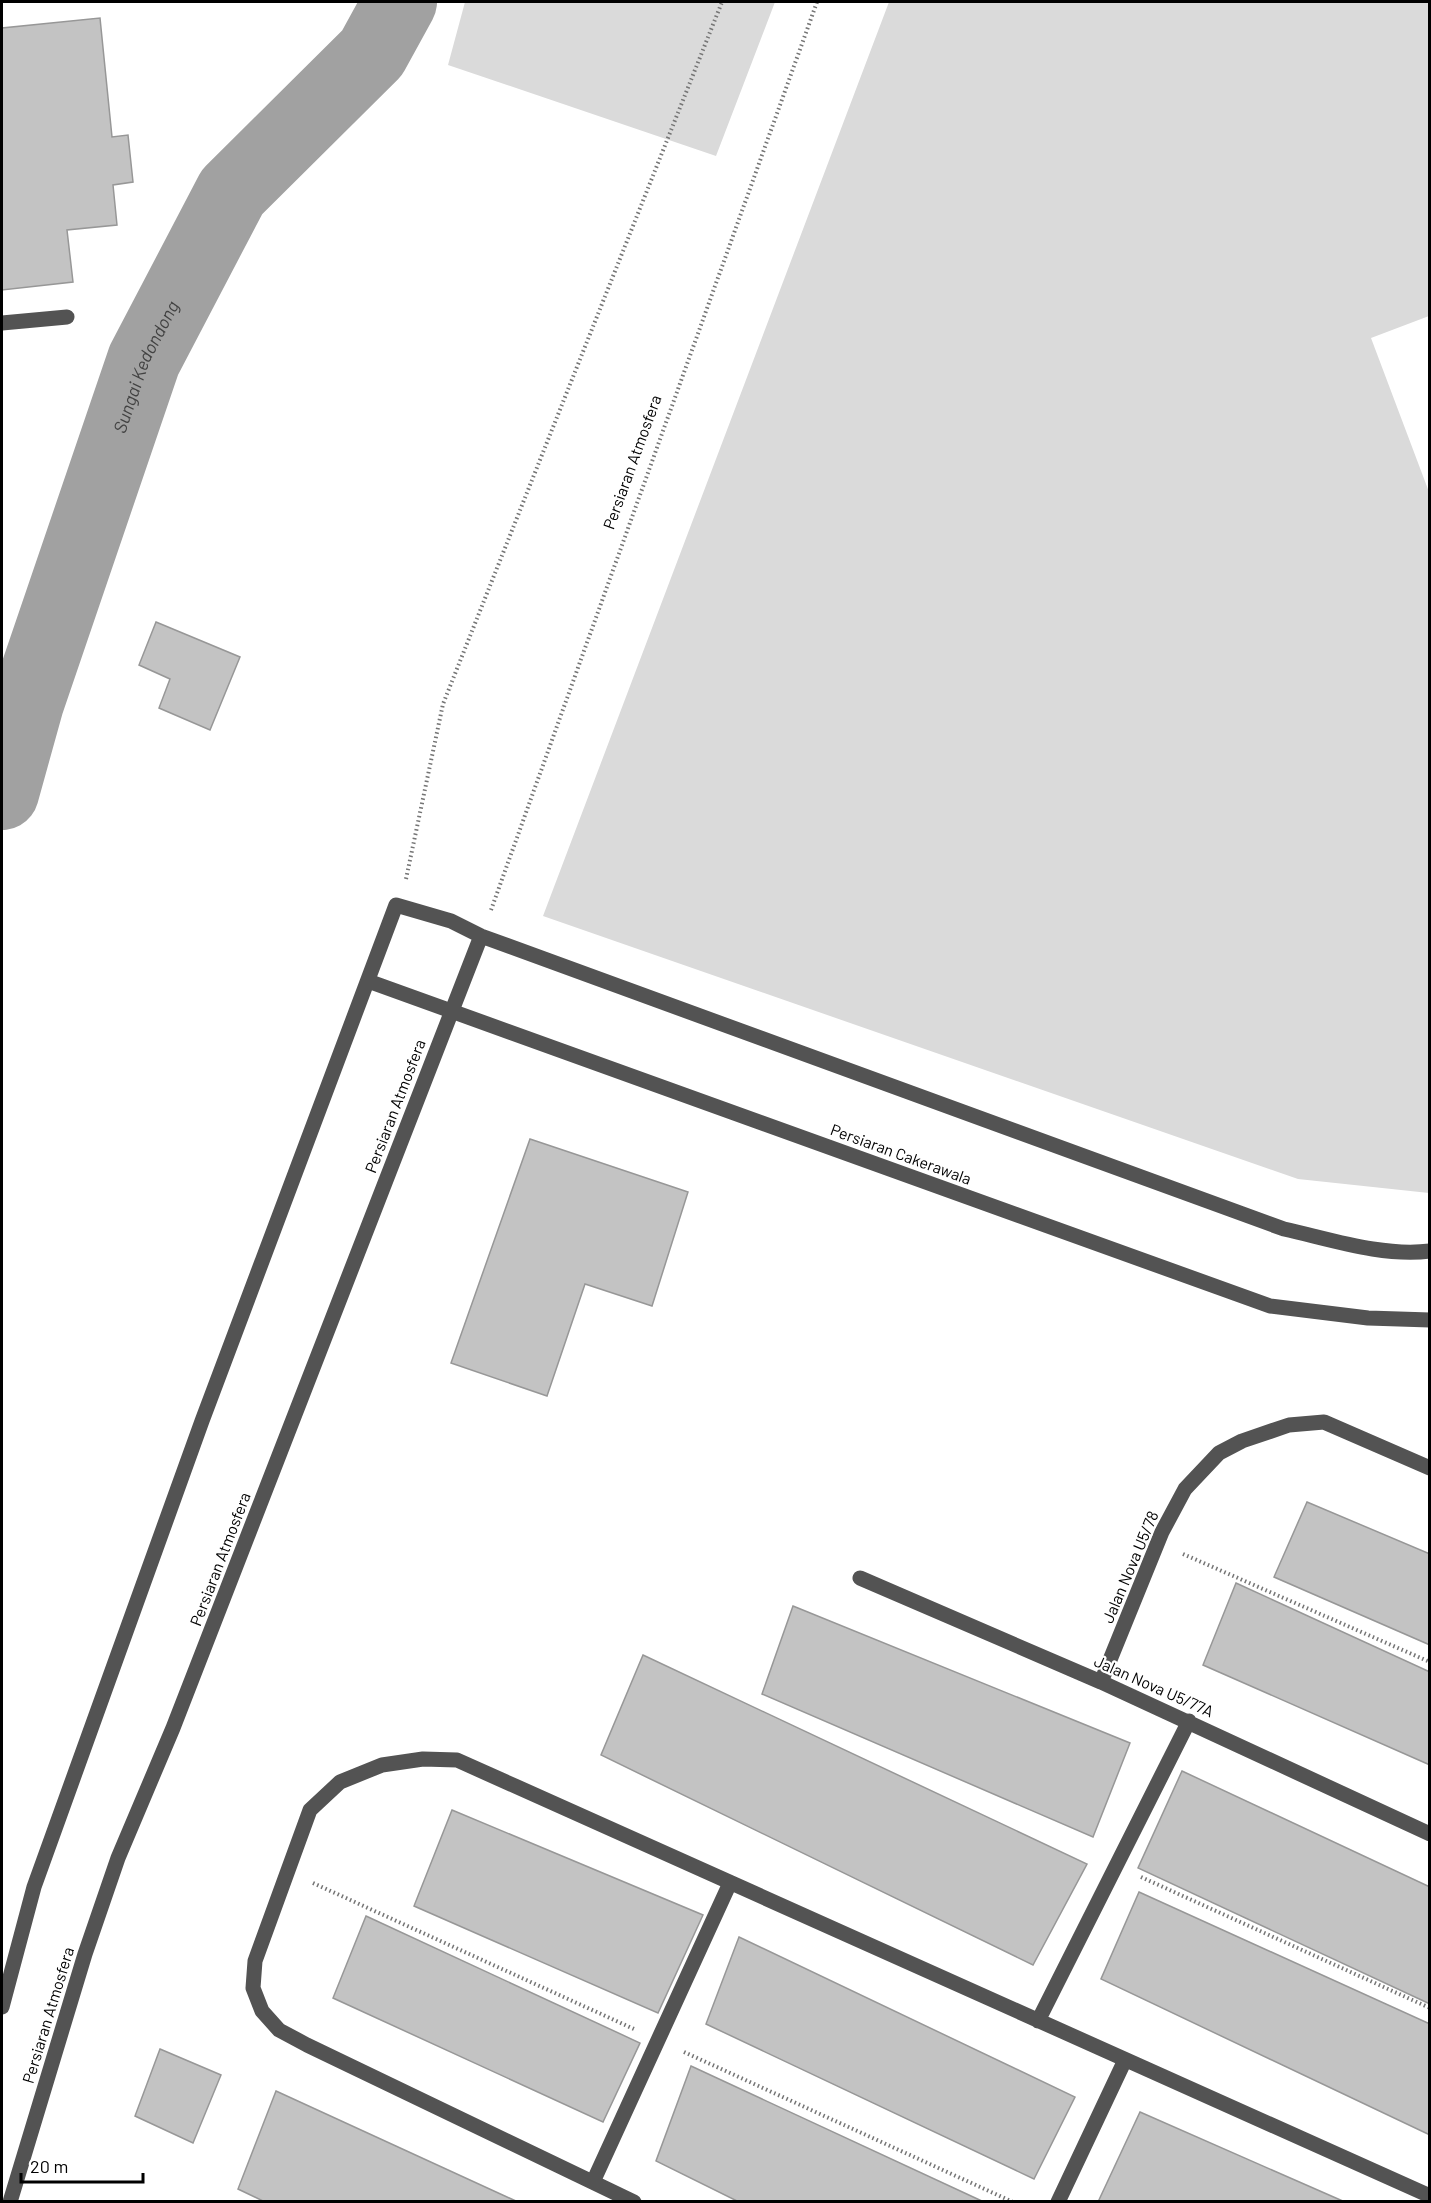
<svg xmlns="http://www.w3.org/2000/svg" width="1431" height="2203" font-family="Barlow,sans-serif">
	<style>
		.green { fill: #dadada }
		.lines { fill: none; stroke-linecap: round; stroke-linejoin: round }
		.river { stroke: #a1a1a1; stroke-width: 74 }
		.building { fill: #c3c3c3; stroke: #979797; stroke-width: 1.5 }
		.path { stroke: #757575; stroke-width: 4; stroke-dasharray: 1.5 3; stroke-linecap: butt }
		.minor { stroke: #535353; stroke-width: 15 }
		.labels { text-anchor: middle; stroke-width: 4.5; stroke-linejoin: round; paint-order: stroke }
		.street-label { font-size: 16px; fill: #000; stroke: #fff }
		.water-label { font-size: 18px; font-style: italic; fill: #424242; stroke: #fff }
	</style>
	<rect width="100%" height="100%" fill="#fff"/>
	<path class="green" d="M465 2H775L716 156 448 65Z
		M889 2H1429V316L1371 338 1429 492V1193L1298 1179 543 916Z"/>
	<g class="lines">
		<path class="river" id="s1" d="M2 793 27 703 144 360 232 192 372 53 400 2"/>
	</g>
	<path class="building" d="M100 18 112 137 128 135 133 182 113 185 117 225 67 230 73 282 2 290V28Z
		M156 622 240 657 210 730 159 708 170 679 139 665Z
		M530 1139 688 1192 652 1306 585 1284 547 1396 451 1363Z
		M1307 1502 1430 1554V1645L1274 1577Z
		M1236 1583 1430 1672V1765L1203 1665Z
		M793 1606 1130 1743 1093 1837 762 1694Z
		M643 1655 1087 1864 1033 1965 601 1755Z
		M1182 1771 1430 1887V2004L1138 1868Z
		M452 1810 703 1915 658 2013 414 1906Z
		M1139 1892 1430 2024V2135L1101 1979Z
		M366 1916 640 2043 603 2122 333 1998Z
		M739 1937 1075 2097 1034 2179 706 2024Z
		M160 2049 221 2075 193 2143 135 2116Z
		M691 2066 984 2202H739L656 2161Z
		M276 2091 518 2202H265L238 2189Z
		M1140 2112 1345 2202H1098Z"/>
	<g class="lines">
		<path class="path" d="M406 879 443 704 722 2
			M491 910 817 2
			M1183 1554 1430 1662
			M1141 1877 1430 2008
			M313 1883 634 2029
			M684 2052 1013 2202"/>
		<path class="minor" d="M2 323 67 317
			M368 981 1270 1306 1368 1318 1430 1320
			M860 1578 1101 1682 1430 1834
			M1101 1682 1162 1532 1185 1489 1219 1453 1242 1441 1289 1425 1324 1422 1430 1468
			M2 2007 34 1887 202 1421 396 905 451 921 481 936 1284 1229C1330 1239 1382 1257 1430 1251
			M1038 2021 1189 1721
			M593 2182 730 1883
			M10 2202 85 1954 118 1858 173 1728 481 936
			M634 2202 307 2045 279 2030 262 2011 253 1988 255 1961 310 1810 340 1782 382 1765 423 1759 457 1760 1430 2196
			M1058 2202 1125 2060"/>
	</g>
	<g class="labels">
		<g class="street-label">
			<text transform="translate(632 462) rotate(-70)" y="6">Persiaran Atmosfera</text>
			<text transform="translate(395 1106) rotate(-69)" y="6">Persiaran Atmosfera</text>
			<text transform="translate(901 1154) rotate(20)" y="6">Persiaran Cakerawala</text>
			<text transform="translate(220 1559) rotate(-69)" y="6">Persiaran Atmosfera</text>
			<text transform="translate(1130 1567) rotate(-67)" y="6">Jalan Nova U5/78</text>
			<text transform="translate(1154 1686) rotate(24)" y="6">Jalan Nova U5/77A</text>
			<text transform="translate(48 2015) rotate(-73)" y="6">Persiaran Atmosfera</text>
		</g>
		<g class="water-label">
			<text dy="6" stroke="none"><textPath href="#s1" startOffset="450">Sungai Kedondong</textPath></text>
		</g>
	</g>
	<rect width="1431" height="2203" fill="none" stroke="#000000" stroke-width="6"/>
	<path d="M21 2173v9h122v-9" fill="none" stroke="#000000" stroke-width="3"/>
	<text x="30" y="2173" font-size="18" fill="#000000" stroke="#ffffff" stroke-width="4.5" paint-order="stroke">20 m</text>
</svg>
